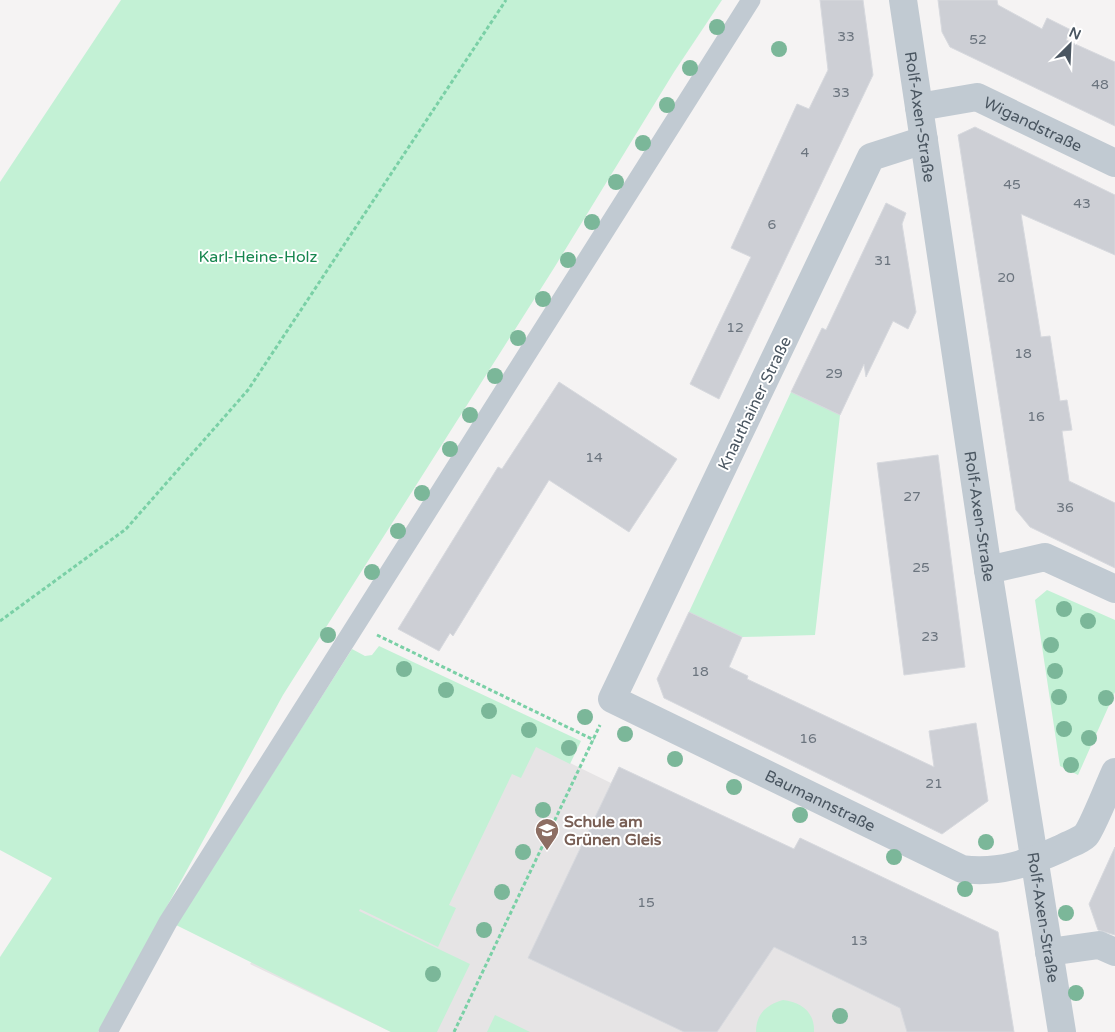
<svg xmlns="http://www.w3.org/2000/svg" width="1115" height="1032" font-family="'Varela Round',sans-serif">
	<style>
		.education { fill: #e6e4e5 }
		.green { fill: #c3f1d5 }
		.building { fill: #cdcfd5; stroke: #d7d9de }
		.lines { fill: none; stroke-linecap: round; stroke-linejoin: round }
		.path { stroke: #7ad0a6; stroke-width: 3; stroke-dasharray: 4 2.5; stroke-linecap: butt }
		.lane { stroke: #c1cad2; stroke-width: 19 }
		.street { stroke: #c1cad2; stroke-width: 28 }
		.tree { fill: #7bb799 }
		.labels { text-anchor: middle; stroke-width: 4; stroke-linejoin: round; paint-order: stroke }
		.number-label { font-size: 14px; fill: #6b747e }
		.street-label { font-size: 16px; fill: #4a5661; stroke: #fff }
		.park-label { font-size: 16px; fill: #17864f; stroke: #fff }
		.education-label { font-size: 16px; font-weight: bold; fill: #785e54; stroke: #fff; text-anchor: start }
	</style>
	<rect width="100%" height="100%" fill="#f5f3f3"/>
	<path class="education" d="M402 681 611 783 619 767 769 837 765 845 791 857 800 838 998 932 1014 1032H391L250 964 283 921Z"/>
	<path class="green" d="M121 0H722L674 72 554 268 283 695 98 1032H0V957L52 878 0 850V182Z
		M791 392 840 415 815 635 742 637 689 612Z
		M1047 590 1115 620V692L1078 775 1060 766 1035 600Z
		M379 646 581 741 570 764 536 747 521 778 512 774 449 905 456 908 438 947 360 909 359 911 470 964 437 1032H391L176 925 352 649 365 656 372 655Z
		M783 1000C801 1002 815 1012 814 1032H756C756 1014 766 1005 783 1000Z
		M495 1015 530 1032H487Z"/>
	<path class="building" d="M820 0H863L873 75 719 399 690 384 751 257 731 248 797 104 809 109 828 70Z
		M938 0H997L998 5 1042 29 1047 18 1071 30 1066 40 1115 62V126L950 47 942 32Z
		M975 127 1115 195V255L1021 214 1041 337 1050 336 1060 401 1067 400 1072 430 1062 431 1069 481 1115 503V568L1030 527 1016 510 958 135Z
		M886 203 906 213 902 224 916 312 908 329 893 321 866 377 864 364 840 415 791 392 822 328 826 330Z
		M559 382 677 459 629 532 549 480 453 636 450 633 439 651 398 629 498 467 502 469Z
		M938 455 965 667 904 675 877 463Z
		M689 612 742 637 729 667 748 676 747 679 934 767 929 731 976 723 988 801 942 834 664 698 657 679Z
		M619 767 794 849 800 838 998 932 1014 1032H907L900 1008 774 947 717 1032H684L528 958Z
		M1115 847V935L1098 930 1089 904Z"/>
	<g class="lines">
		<path class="path" d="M0 621 126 529 248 390 506 0
			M377 635 594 740
			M454 1032 600 725"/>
		<path class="lane" d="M108 1032 168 922 751 0"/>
		<g class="street">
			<path id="s1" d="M903 0 988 570 1062 1032"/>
			<path id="s2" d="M919 107 977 97 1115 163"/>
			<path id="s3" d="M924 140 871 157 612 699 962 869C999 874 1029 863 1062 848 1069 844 1080 841 1086 835 1093 826 1109 785 1115 772"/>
			<path d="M988 570 1045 557 1115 589"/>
			<path d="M1049 952 1099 945 1115 952"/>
		</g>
	</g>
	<g class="tree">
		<circle cx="717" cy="27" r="8"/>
		<circle cx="779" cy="49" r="8"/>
		<circle cx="690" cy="68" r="8"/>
		<circle cx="667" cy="105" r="8"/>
		<circle cx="643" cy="143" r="8"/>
		<circle cx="616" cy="182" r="8"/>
		<circle cx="592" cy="222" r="8"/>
		<circle cx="568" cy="260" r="8"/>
		<circle cx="543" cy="299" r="8"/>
		<circle cx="518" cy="338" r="8"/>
		<circle cx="495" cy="376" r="8"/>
		<circle cx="470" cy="415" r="8"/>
		<circle cx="450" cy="449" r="8"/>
		<circle cx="422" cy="493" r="8"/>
		<circle cx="398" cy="531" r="8"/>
		<circle cx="372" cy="572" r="8"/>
		<circle cx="1064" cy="609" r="8"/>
		<circle cx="1088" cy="621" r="8"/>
		<circle cx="328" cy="635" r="8"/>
		<circle cx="1051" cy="645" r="8"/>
		<circle cx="404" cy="669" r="8"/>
		<circle cx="1055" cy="671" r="8"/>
		<circle cx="446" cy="690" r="8"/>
		<circle cx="1059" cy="697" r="8"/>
		<circle cx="1106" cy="698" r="8"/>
		<circle cx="489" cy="711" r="8"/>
		<circle cx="585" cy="717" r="8"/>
		<circle cx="1064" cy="729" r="8"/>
		<circle cx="529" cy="730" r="8"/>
		<circle cx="625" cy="734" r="8"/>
		<circle cx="1089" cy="738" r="8"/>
		<circle cx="569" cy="748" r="8"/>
		<circle cx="675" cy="759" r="8"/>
		<circle cx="1071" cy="765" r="8"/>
		<circle cx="734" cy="787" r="8"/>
		<circle cx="543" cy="810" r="8"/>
		<circle cx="800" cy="815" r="8"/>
		<circle cx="986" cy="842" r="8"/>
		<circle cx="523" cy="852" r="8"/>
		<circle cx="894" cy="857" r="8"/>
		<circle cx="965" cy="889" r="8"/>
		<circle cx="502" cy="892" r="8"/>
		<circle cx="1066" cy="913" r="8"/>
		<circle cx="484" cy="930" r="8"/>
		<circle cx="433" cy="974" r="8"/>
		<circle cx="1076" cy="993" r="8"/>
		<circle cx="840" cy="1016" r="8"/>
	</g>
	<defs>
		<g id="school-pin" transform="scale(1.25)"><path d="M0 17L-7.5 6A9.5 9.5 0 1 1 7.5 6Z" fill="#8d6e63" stroke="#fff"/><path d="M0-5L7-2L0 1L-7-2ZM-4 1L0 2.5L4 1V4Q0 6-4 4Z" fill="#fff"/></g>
	</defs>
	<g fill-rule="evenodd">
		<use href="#school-pin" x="547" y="830"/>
	</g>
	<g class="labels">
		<g class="number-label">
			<text x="846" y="41">33</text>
			<text x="978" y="44">52</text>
			<text x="1100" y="89">48</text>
			<text x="841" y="97">33</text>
			<text x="805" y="157">4</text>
			<text x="1012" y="189">45</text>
			<text x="1082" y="208">43</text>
			<text x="772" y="229">6</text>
			<text x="883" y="265">31</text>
			<text x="1006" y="282">20</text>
			<text x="735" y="332">12</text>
			<text x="1023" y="358">18</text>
			<text x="834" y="378">29</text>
			<text x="1036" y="421">16</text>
			<text x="594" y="462">14</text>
			<text x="912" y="501">27</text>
			<text x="1065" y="512">36</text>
			<text x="921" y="572">25</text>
			<text x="930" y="641">23</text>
			<text x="700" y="676">18</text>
			<text x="808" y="743">16</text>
			<text x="934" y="788">21</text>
			<text x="646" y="907">15</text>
			<text x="859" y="945">13</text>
		</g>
		<g class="street-label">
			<text dy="6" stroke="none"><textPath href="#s1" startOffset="118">Rolf-Axen-Straße</textPath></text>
			<text dy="6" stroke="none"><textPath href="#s2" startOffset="121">Wigandstraße</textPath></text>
			<text transform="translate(754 403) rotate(-64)" y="6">Knauthainer Straße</text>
			<text dy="6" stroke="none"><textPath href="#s1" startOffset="522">Rolf-Axen-Straße</textPath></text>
			<text dy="6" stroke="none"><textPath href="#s3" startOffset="888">Baumannstraße</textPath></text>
			<text dy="6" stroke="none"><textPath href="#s1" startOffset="928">Rolf-Axen-Straße</textPath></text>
		</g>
		<g class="park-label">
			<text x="258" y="262">Karl-Heine-Holz</text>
		</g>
		<g class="education-label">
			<text x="564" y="827">Schule am<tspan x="564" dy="18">Grünen Gleis</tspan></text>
		</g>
	</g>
	<g transform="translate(1070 45) rotate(24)" stroke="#ffffff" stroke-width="4" paint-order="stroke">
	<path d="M0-4L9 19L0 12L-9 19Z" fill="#4a5661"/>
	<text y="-8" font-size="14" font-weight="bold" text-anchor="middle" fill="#4a5661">N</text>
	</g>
</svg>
